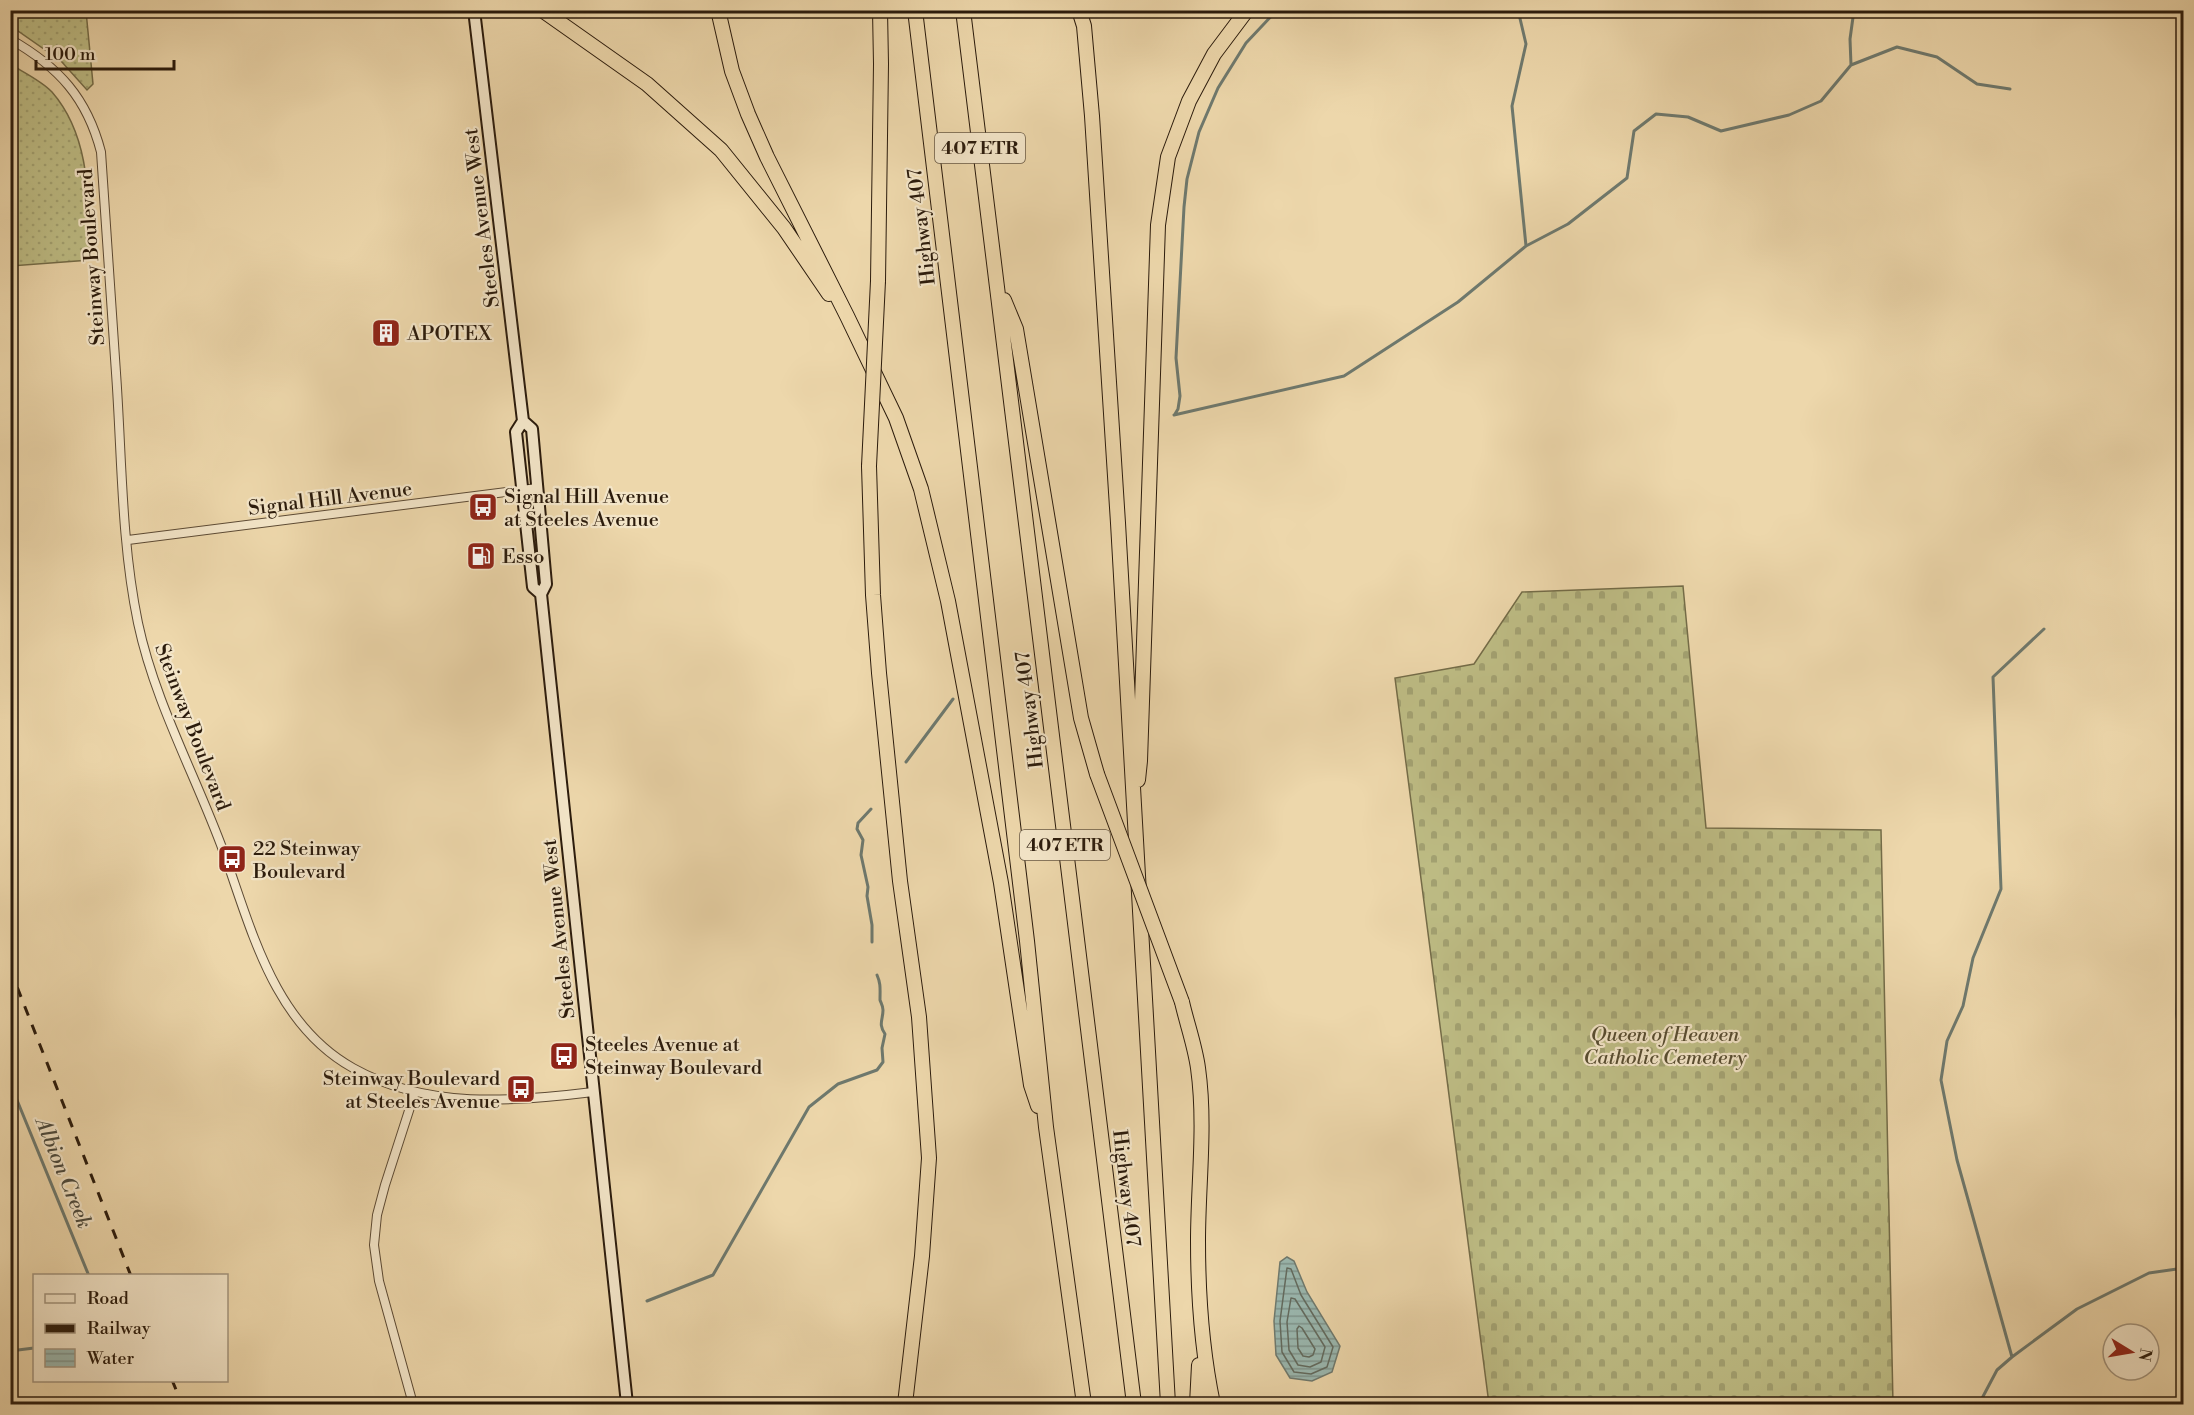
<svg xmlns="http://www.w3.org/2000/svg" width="2194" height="1415" font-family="'Libre Bodoni',serif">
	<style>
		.grass { fill: url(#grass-dots); stroke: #746c48; stroke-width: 1.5 }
		.cemetery { fill: url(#cemetery-stones); stroke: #746c48; stroke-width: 1.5 }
		.water { fill: url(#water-rules); stroke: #6e796e; stroke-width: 1.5 }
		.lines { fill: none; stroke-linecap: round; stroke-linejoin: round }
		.shore { stroke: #626a5e; stroke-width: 1.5 }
		.stream { stroke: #6e796e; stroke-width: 3 }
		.street-casing { stroke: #5c4a34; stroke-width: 10 }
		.secondary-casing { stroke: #2b1b0c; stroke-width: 14 }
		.highway-casing { stroke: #2b1b0c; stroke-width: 16 }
		.street { stroke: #f3e5c8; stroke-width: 8 }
		.secondary { stroke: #f3e5c8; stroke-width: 10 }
		.highway { stroke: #edd7ab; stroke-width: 14 }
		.rail { stroke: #2b1b0c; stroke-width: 3; stroke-dasharray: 10 10; stroke-linecap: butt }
		.highway-bridge-casing { stroke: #2b1b0c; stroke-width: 16; stroke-linecap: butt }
		.highway-bridge { stroke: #edd7ab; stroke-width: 14 }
		.labels { text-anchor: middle; stroke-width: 4.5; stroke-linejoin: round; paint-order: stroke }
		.shield { fill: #f3e5c8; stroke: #675844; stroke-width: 1.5 }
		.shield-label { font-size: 18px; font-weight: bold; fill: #2b1b0c }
		.street-label { font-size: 20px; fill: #2b1b0c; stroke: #f3e5c8 }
		.poi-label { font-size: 20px; fill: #2b1b0c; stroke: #f3e5c8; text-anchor: start }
		.park-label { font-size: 20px; font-style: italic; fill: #574c30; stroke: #f3e5c8 }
		.water-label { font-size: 21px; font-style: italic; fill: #4c4a3d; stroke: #f3e5c8 }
	</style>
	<defs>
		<pattern id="grass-dots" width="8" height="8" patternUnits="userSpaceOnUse" patternTransform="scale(1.5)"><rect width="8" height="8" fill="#bebd85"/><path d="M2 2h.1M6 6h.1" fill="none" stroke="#a3a272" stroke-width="1.8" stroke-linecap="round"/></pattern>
		<pattern id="cemetery-stones" width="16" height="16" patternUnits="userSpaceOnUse" patternTransform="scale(1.5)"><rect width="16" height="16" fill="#bebd85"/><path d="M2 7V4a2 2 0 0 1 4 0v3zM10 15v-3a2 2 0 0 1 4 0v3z" fill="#a3a272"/></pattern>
		<pattern id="water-rules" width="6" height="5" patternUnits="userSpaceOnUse" patternTransform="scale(1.5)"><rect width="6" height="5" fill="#9ab8b0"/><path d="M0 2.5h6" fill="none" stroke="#7e958e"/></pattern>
	</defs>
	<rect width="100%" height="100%" fill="#edd7ab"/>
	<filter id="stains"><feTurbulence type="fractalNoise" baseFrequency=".00333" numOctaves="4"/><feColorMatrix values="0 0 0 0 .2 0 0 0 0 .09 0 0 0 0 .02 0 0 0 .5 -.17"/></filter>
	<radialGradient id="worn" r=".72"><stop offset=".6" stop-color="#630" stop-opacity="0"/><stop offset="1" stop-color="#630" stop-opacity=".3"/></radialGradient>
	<path class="grass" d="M10 11H86L93 84 87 90 61 61 11 26Z
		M10 64C23 72 42 81 52 92 92 138 88 202 90 260L11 266Z"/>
	<path class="cemetery" d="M1683 586 1706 828 1881 830 1893 1404H1489L1395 678 1474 664 1522 592Z"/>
	<path class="water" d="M2183 884V1069L2176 1014 2180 891Z
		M1287 1257 1294 1261 1307 1292 1340 1346 1332 1372 1312 1381 1290 1378 1276 1355 1274 1321 1280 1262Z"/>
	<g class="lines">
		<path class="shore" d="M2184 962V1024
			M1287 1268 1291 1269 1301 1295 1333 1347 1327 1367 1311 1374 1294 1372 1282 1352 1280 1321Z
			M1291 1298 1295 1299 1325 1347 1321 1362 1310 1367 1298 1365 1289 1350 1287 1322Z
			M1299 1326 1302 1328 1315 1349 1313 1355 1309 1357 1303 1356 1298 1348 1297 1329Z"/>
		<path class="stream" d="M1518 10 1526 44 1512 106 1526 246
			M1851 65 1850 39 1854 10
			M1175 414 1178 409 1180 396 1176 358 1184 207 1187 179 1199 132 1218 88 1246 43 1277 10
			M1174 415 1344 376 1458 302 1526 246 1568 224 1627 178 1634 131 1656 114 1688 117 1721 131 1789 115 1821 101 1851 65 1897 47 1937 57 1977 84 2010 89
			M10 732 13 719
			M906 762 953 699
			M871 809 858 823 857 829 863 840 861 855 868 887 867 896 872 925V942
			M10 1083 89 1276
			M647 1301 713 1275 809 1107 838 1084 877 1070 883 1062 882 1048 885 1034C878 1024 883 1020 883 1010 883 1006 881 1003 880 1000 880 989 881 984 877 975
			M10 1351 34 1348
			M2012 1357 1957 1160 1941 1080 1947 1041 1963 1006 1973 958 2001 889 1993 677 2044 629
			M1979 1404 1997 1370 2012 1357 2077 1309 2149 1273 2184 1268"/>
		<g class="street-casing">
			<path id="street" d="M10 39C59 67 87 98 101 152 106 226 111 299 116 373 122 456 121 541 138 623 155 703 196 776 224 853 252 931 274 1024 353 1068 426 1109 512 1102 593 1092
				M128 540 537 488
				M413 1404 379 1281 374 1245 377 1215 385 1185 415 1092"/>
		</g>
		<g class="secondary-casing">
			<path id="secondary" d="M474 10 523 421 532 429 546 584 541 594 627 1404
				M523 421 516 432 533 587 541 594"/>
		</g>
		<g class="highway-casing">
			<path id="highway" d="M542 10 647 84 721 150 784 228 829 294
				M718 10 732 71 748 114 767 157 847 316 896 418 921 489 948 601 1001 883 1031 1085 1038 1106
				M915 10 1027 941 1046 1127 1084 1404
				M963 10 1134 1404
				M1079 10 1084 26 1092 116 1118 523 1168 1404
				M878 281 881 64 880 10
				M1004 300 1016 329 1081 718 1097 774
				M869 466 873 595 879 673 900 881 919 1017 929 1158 922 1256 905 1404
				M1138 780 1140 761 1158 225 1168 157 1189 101 1214 54 1247 10
				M1182 1002C1187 1024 1195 1046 1198 1068 1206 1125 1198 1184 1198 1241 1198 1296 1202 1351 1213 1404
				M1197 1404 1199 1365"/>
		</g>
		<use href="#street" class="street"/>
		<use href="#secondary" class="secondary"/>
		<use href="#highway" class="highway"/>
		<path class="rail" d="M10 969 131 1276
			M172 1380 182 1404"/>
		<g class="highway-bridge-casing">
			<path id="highway-bridge" d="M869 466 878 281
				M1097 774 1182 1002"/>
		</g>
		<use href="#highway-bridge" class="highway-bridge"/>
	</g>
	<defs>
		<g id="building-square" transform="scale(1.5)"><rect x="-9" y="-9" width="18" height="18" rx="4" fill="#8f2418" stroke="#f3e5c8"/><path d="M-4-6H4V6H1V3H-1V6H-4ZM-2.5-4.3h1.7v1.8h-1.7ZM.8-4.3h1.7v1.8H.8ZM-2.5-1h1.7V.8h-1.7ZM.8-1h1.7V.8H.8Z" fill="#fff"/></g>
		<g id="bus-square" transform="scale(1.5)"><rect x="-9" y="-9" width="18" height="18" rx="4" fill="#8f2418" stroke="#f3e5c8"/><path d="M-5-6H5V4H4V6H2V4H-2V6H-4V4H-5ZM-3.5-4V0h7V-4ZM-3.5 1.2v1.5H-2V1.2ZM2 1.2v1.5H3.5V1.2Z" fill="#fff"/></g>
		<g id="fuel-square" transform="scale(1.5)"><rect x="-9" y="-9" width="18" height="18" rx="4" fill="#8f2418" stroke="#f3e5c8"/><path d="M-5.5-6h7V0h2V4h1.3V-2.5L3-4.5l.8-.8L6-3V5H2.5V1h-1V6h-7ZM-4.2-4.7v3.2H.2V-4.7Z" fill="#fff"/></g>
	</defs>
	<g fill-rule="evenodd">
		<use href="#building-square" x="386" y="333"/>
		<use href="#bus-square" x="483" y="507"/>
		<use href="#fuel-square" x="481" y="556"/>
		<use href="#bus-square" x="232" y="859"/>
		<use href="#bus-square" x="564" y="1056"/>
		<use href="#bus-square" x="521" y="1089"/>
	</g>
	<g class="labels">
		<g class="shield">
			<rect x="935" y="133" width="90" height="30" rx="4.5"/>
			<rect x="1020" y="830" width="90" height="30" rx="4.5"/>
		</g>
		<g class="shield-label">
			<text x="980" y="154">407 ETR</text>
			<text x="1065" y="851">407 ETR</text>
		</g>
		<g class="street-label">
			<text transform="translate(481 218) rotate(-97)" y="7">Steeles Avenue West</text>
			<text transform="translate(921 227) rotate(-97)" y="7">Highway 407</text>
			<text transform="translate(91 257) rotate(-94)" y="7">Steinway Boulevard</text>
			<text transform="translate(330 498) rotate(-7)" y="7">Signal Hill Avenue</text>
			<text transform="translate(1029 710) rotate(-97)" y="7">Highway 407</text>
			<text transform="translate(193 727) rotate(69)" y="7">Steinway Boulevard</text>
			<text transform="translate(558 929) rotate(-96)" y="7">Steeles Avenue West</text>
			<text transform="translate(1127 1188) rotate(83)" y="7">Highway 407</text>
		</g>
		<g class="poi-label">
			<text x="407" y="340">APOTEX</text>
			<text x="504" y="503">Signal Hill Avenue<tspan x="504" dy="23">at Steeles Avenue</tspan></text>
			<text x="502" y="563">Esso</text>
			<text x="253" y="855">22 Steinway<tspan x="253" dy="23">Boulevard</tspan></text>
			<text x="585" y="1051">Steeles Avenue at<tspan x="585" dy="23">Steinway Boulevard</tspan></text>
			<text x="500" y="1085" text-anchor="end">Steinway Boulevard<tspan x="500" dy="23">at Steeles Avenue</tspan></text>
		</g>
		<g class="park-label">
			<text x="1665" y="1041">Queen of Heaven<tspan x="1665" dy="23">Catholic Cemetery</tspan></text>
		</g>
		<g class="water-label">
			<text transform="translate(64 1173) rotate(68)" y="7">Albion Creek</text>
		</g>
	</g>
	<rect width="2194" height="1415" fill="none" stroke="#edd7ab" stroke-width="36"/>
	<rect x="12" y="12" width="2170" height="1391" fill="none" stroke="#2b1b0c" stroke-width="3"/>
	<rect x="18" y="18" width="2158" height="1379" fill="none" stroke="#2b1b0c" stroke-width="1.5"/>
	<rect x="33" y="1274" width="195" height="108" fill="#f3e5c8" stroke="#a3947d" stroke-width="1.5"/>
	<rect x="45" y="1294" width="30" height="9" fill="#f3e5c8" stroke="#a3947d" stroke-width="1.5"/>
	<text x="87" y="1304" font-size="18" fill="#2b1b0c">Road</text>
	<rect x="45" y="1324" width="30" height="9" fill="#2b1b0c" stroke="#a3947d" stroke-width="1.5"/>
	<text x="87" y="1334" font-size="18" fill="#2b1b0c">Railway</text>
	<rect x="45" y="1349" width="30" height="18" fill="url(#water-rules)" stroke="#a3947d" stroke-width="1.5"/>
	<text x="87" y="1364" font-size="18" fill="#2b1b0c">Water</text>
	<g transform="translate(2131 1352) rotate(101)"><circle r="28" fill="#f3e5c8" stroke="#a3947d" stroke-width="1.5"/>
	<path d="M0-4.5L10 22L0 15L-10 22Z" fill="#8f2418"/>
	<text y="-9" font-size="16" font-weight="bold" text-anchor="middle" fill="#2b1b0c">N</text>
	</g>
	<path d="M36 60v9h138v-9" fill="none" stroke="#2b1b0c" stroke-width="3"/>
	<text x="45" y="60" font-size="18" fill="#2b1b0c" stroke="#f3e5c8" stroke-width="4.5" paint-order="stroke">100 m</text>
	<rect width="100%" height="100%" filter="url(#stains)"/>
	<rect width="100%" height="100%" fill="url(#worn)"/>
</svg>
